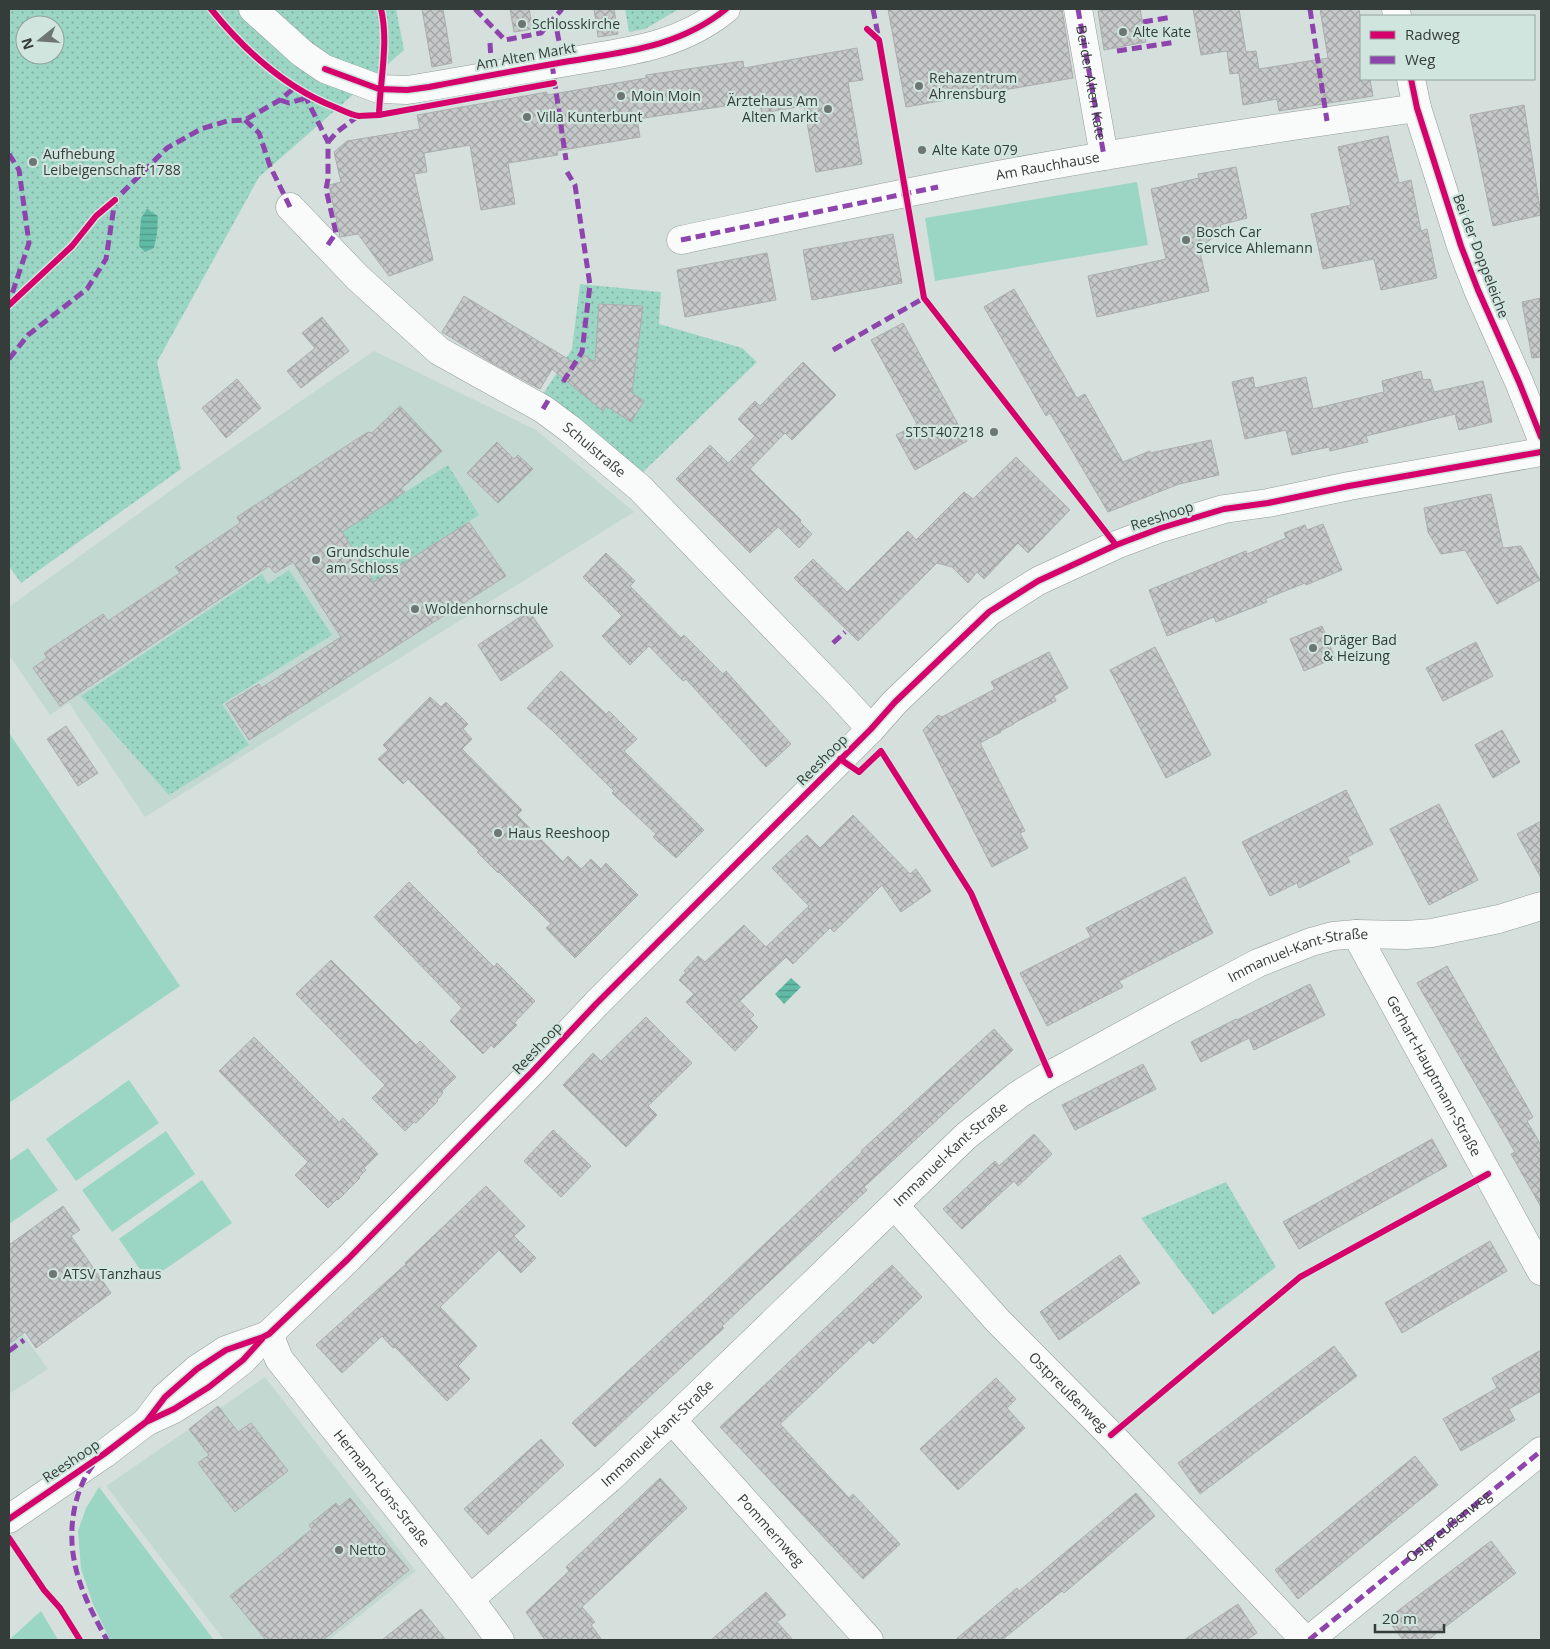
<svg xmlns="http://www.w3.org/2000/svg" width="1550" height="1649" font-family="'Open Sans',sans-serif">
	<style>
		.built { fill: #c3d8d1 }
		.green { fill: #9bd6c4 }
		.park { fill: url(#park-dots); fill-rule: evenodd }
		.water { fill: url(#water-rules) }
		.building { fill: url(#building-cross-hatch); stroke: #abadae }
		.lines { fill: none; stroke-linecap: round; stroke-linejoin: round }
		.minor-casing { stroke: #929b98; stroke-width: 29 }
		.minor { stroke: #f9fafa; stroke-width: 28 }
		.quiet { stroke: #8e44ad; stroke-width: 5; stroke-dasharray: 10 5; stroke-linecap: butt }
		.cycleway-casing { stroke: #d0e5dd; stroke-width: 9 }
		.cycleway { stroke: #d6006c; stroke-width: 6 }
		.poi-dot { fill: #6d7673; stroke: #d0e5dd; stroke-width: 2 }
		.labels { text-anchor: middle; stroke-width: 4.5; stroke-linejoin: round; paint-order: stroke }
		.poi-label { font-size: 14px; fill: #353d3b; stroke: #d0e5dd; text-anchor: start }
		.street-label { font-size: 14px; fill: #353d3b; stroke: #d0e5dd }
	</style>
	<defs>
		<pattern id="park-dots" width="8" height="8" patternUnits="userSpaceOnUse" patternTransform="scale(1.25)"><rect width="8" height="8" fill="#9bd6c4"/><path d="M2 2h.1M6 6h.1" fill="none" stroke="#7fafa0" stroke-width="1.8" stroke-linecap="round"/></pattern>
		<pattern id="water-rules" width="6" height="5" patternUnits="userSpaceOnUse" patternTransform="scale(1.25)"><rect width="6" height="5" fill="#60baa4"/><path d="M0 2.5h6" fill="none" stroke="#509887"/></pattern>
		<pattern id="building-cross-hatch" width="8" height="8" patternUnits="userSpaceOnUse" patternTransform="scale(1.25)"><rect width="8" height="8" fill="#c6c9c9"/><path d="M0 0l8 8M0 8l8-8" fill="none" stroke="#a2a4a4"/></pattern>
	</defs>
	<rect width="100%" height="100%" fill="#d5e0dc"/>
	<path class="built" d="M374 351 536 430 634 512 145 817 69 703 50 715 9 655V607L188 478Z
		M9 1315 48 1369 9 1394Z
		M265 1377 416 1571 329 1640H224L106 1486Z"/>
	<path class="green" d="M1137 182 1148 245 935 281 925 218Z
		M9 733 180 986 9 1103Z
		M129 1080 159 1123 76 1181 46 1139Z
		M166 1131 195 1174 112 1232 82 1190Z
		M28 1148 58 1190 9 1224V1161Z
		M202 1180 232 1223 148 1281 119 1239Z
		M99 1487 214 1640H110L93 1604 81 1569 78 1531 86 1508Z
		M41 1611 58 1640H9Z"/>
	<path class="park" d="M9 9H396L404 50 259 177 157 362 181 469 21 583 9 566ZM25 25H55V55H25Z
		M625 9H679L645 29 629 32Z
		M580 284 661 292 659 324 742 348 757 362 640 475 543 394 572 349Z
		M448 465 479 515 374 582 342 532Z
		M289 570 332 635 222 704 249 745 169 795 81 696 262 574 268 584Z
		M1226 1182 1276 1267 1213 1315 1141 1218Z"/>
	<path class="water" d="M147 209 158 216 157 233 154 248 145 252 139 246 141 218Z
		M791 978 801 987 784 1004 775 994Z"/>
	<path class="building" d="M422 9H443L452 63 432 67Z
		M510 9H529L533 29 514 32Z
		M594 9H614L618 34 598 37Z
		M888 9H1062L1073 78 906 107Z
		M1113 9H1140L1146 42 1104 50 1098 11Z
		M1193 9H1239L1246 52 1256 51 1259 69 1328 58 1320 9H1359L1361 22V79H1370L1373 96 1279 111 1277 99 1243 105 1239 73 1230 74 1227 51 1201 55Z
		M857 48 863 80 848 82 862 164 816 172 804 106 762 113 759 101 637 119 640 137 557 151 558 155 508 163 515 204 481 210 470 145 424 153 427 172 414 174 433 260 389 276 358 234 340 237 329 185 341 182 334 152 347 141 420 129 417 115 547 92V95L646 78V75L743 61 744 68Z
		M1524 105 1541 215 1493 226 1470 115Z
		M1388 136 1399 183 1411 180 1421 231 1427 229 1437 278 1381 290 1374 259 1323 269 1311 214 1351 205 1338 147Z
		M1236 167 1247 218 1220 225 1222 231 1199 248 1209 291 1097 317 1088 276 1166 259 1151 189 1199 178 1198 174Z
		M893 234 902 283 812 300 803 250Z
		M767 253 776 300 685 317 677 270Z
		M1014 289 1077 398 1085 394 1123 462 1150 451V453L1211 440 1219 475 1179 484 1108 512 1050 413 1046 416 984 307Z
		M464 296 578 365 584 355 595 362 599 304 643 306 632 393 644 401 631 422 606 406 603 411 552 369 540 389 492 363 442 332Z
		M1541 298V357L1532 358 1522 302Z
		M322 317 349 351 301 388 287 371 315 348 302 333Z
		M903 323 967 441 915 470 896 435 917 424 871 340Z
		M803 362 836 395 792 440 785 433 750 469 801 520 800 522 812 534 799 548 778 527 750 553 676 479 710 445 728 463 755 436 738 419 755 401 760 406Z
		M1421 371 1423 380 1430 379 1434 392 1483 381 1492 422 1459 430 1455 414 1366 436 1368 442 1330 451 1329 447 1292 455 1286 430 1245 439 1232 382 1253 377 1255 388 1306 377 1313 409 1384 392 1382 381Z
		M237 379 261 408 226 438 202 408Z
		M400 406 442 451 401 489 405 492 342 532 374 582 469 522 506 576 249 740 226 704 259 684 261 688 341 637 293 562 275 573 269 566 60 706 33 668 47 658 44 653 103 614 108 621 180 573 175 567 240 523 237 517 368 432 372 433Z
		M497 442 514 459 518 455 533 469 498 503 467 473Z
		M1016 457 1070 510 1028 553 1018 543 984 579 977 572 968 583 952 567 937 563 858 641 794 578 813 559 847 592 908 531 916 540 964 492 973 499Z
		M1491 494 1503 548 1521 546 1540 580 1497 604 1465 550 1441 554 1428 532 1424 508Z
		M1323 524 1342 570 1306 585 1305 583 1265 599 1267 602 1216 622 1214 617 1167 636 1149 590 1246 551 1247 554 1286 538 1284 533 1305 525 1307 530Z
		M606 553 635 581 630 586 681 638 684 635 723 674 726 671 791 744 766 767 686 679 683 681 649 646 630 665 602 636 622 616 583 577Z
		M529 611 553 646 501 681 478 645Z
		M1322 626 1335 658 1304 671 1290 639Z
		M1476 642 1493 676 1443 701 1426 668Z
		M1155 647 1211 755 1166 778 1110 670Z
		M1049 652 1068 688 1054 696 1056 701 1014 723V724L1000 731 1001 732 980 743 1025 831 1020 833 1028 848 992 867 923 730 938 715 942 717 995 689 991 682Z
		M561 671 606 714 609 711 637 739 624 751 704 830 676 858 653 837 656 834 612 793 614 791 553 731 527 708Z
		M430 697 441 707 446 702 468 724 463 729 472 739 462 749 522 810 517 815 563 862 568 856 581 869 591 859 601 869 606 863 638 895 575 958 546 928 551 924 499 872 498 873 477 852 479 851 408 779 403 784 378 759 388 750 383 745Z
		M66 726 98 773 78 786 47 739Z
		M1502 730 1520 762 1493 778 1475 745Z
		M1346 790 1373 844 1347 857 1350 862 1299 888 1297 883 1270 896 1242 842Z
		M1439 804 1478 880 1429 905 1390 829Z
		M853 815 910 874 916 869 931 891 901 912 882 885 834 932 830 928 793 964 786 957 740 1001 754 1015 750 1019 758 1027 735 1051 686 1002 694 994 679 980 686 972 684 971 698 956 705 962 744 925 766 947 809 906 772 868 807 835 820 848Z
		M1541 821V878L1517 834Z
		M1185 877 1213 933 1119 981 1123 987 1047 1026 1020 973 1091 937 1086 928Z
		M409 882 494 967 497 963 535 1001 514 1023 517 1025 494 1048 491 1045 483 1054 450 1021 462 1008 374 917Z
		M331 960 416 1045 420 1041 456 1077 442 1091 443 1093 437 1100 438 1101 416 1123 414 1122 405 1131 372 1098 385 1085 296 994Z
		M1447 966 1533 1117 1527 1121 1541 1145V1207L1511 1154 1515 1152 1417 983Z
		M1310 984 1325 1015 1254 1050 1249 1038 1201 1062 1191 1042 1236 1019 1237 1020Z
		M646 1017 692 1063 648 1106 657 1115 626 1147 563 1085 593 1053 601 1061Z
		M994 1029 1013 1050 864 1187 867 1190 722 1326 724 1328 595 1447 572 1423 716 1290 862 1152 861 1151Z
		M254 1037 339 1122 343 1118 378 1154 364 1168 366 1170 359 1177 360 1178 338 1200 337 1199 328 1208 295 1175 308 1162 219 1071Z
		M1143 1064 1156 1089 1075 1130 1062 1105Z
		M553 1130 591 1166 561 1197 524 1161Z
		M1034 1134 1052 1154 1018 1186 1014 1181 962 1229 943 1209 995 1161 999 1166Z
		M1432 1139 1447 1166 1299 1249 1283 1222Z
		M486 1186 525 1226 514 1236 536 1258 521 1273 499 1250 440 1307 477 1346 458 1366 470 1379 447 1401 395 1347 393 1348 382 1336 342 1373 316 1345 406 1264 405 1263Z
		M63 1206 80 1230 71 1236 111 1293 36 1348 25 1332 9 1344V1245Z
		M1490 1241 1507 1271 1402 1333 1385 1303Z
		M1120 1255 1140 1283 1059 1340 1040 1312Z
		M892 1265 922 1297 873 1344 869 1340 780 1424 849 1498 853 1494 900 1544 863 1579 720 1427Z
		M1334 1346 1357 1376 1200 1494 1178 1463Z
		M1541 1350V1391L1509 1409 1515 1420 1461 1451 1443 1419 1497 1388 1492 1378Z
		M996 1378 1016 1399 1007 1408 1025 1428 958 1490 920 1449Z
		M218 1406 238 1432 251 1423 288 1471 235 1512 198 1463 209 1455 189 1429Z
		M541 1439 564 1465 488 1535 464 1509Z
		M1415 1456 1438 1485 1298 1599 1275 1570Z
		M660 1478 687 1508 582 1607 595 1622 591 1625 602 1640H545L526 1612 569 1571 566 1567Z
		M1136 1493 1155 1516 1064 1593 1062 1591 1002 1640H955L1017 1588 1019 1591Z
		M350 1498 409 1570 323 1640H266L230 1596 312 1529 309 1525 336 1503 339 1507Z
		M1491 1541 1516 1573 1428 1640H1403L1387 1619Z
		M766 1592 786 1615 777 1622 793 1640H711Z
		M1238 1604 1257 1633 1246 1640H1184Z
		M421 1609 446 1640H382Z"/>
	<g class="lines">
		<g class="minor-casing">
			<g id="minor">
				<path d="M253 9 303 54 325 69 379 89 407 90C459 82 510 72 561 63 621 52 677 49 726 9"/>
				<path d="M1078 9 1104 156"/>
				<path d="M1396 9 1397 16"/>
				<path d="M1411 79 1417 108 1461 246 1478 290 1519 382 1541 437"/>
				<path id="s1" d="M290 207 358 278 439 351 543 409 570 429 640 488 838 693 871 729"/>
				<path id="s2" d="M681 240C814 212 947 183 1081 160 1193 140 1305 124 1417 108"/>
				<path id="s3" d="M1356 934 1541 1271"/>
				<path id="s4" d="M895 1206 998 1321 1111 1435 1305 1640"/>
				<path id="s5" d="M269 1334 279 1359 470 1599 500 1640"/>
				<path id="s6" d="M672 1420 869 1640"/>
				<path d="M146 1422 165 1397 197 1369 226 1350 263 1337 269 1334 348 1259 532 1072 596 1004 871 729 895 702 989 612 1038 581 1116 545 1161 528 1224 509 1268 503 1349 486 1541 452"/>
				<path d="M9 1519 104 1454 146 1422 174 1409 209 1387 243 1360 256 1346"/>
				<path id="s7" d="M470 1599 609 1479 672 1420 966 1136 1018 1095 1050 1075 1169 1010 1258 963 1311 942 1333 936 1356 934 1406 935 1432 933 1499 919 1541 906"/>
				<path d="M1309 1640 1541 1451"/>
			</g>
		</g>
		<use href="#minor" class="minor"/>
		<g class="quiet">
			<path d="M475 9 505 40 541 33 562 9"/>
			<path d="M873 9 879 40"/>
			<path id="s8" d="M1078 9 1104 156"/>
			<path d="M1310 9 1327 121"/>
			<path d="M1143 22 1172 17"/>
			<path d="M557 31 563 62"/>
			<path d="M490 43 492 75"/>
			<path d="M1117 51 1176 42"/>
			<path d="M552 64 566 160"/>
			<path d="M307 94 306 98 328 142V179L326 189 336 233 327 246"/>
			<path d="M280 100 289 103 306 98"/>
			<path d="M245 120 259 133 270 166 290 207"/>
			<path d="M328 142 337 132 358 116"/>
			<path d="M9 154 19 170 29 243 9 303"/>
			<path d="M681 240 938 187"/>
			<path d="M833 350 924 298"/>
			<path d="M9 359 28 335 87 289 106 259 115 200 167 148 201 129 227 121 245 120 280 100 295 87"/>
			<path d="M563 382 582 352 590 285 575 185 567 172"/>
			<path d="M543 409 549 399"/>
			<path d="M833 643 845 632"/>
			<path d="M9 1351 24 1340"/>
			<path d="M93 1465C84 1477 78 1492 75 1506 64 1557 83 1597 107 1640"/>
			<path id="s9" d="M1309 1640 1541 1451"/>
		</g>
		<g class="cycleway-casing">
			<path id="cycleway" d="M211 9C244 50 287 89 337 108 344 111 352 115 359 116 365 116 372 115 379 115 380 80 389 42 381 9
				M867 29 879 40 924 298 1116 545
				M325 69 379 89 407 90 429 87C474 78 519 70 564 62 622 52 678 48 726 9
				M1411 79 1417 108 1461 246 1478 290 1519 382 1541 437
				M379 115 554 83
				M9 305 72 246 96 216 115 200
				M840 759 859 772 881 751 971 893 1050 1075
				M146 1422 165 1397 197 1369 226 1350 263 1337 269 1334 348 1259 532 1072 596 1004 871 729 895 702 989 612 1038 581 1116 545 1161 528 1224 509 1268 503 1349 486 1541 452
				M1111 1435 1300 1277 1488 1174
				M9 1519 104 1454 146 1422 174 1409 209 1387 243 1360 262 1339
				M9 1538 44 1590 60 1608 80 1640"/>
		</g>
		<use href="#cycleway" class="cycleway"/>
	</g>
	<g class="poi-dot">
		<circle cx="522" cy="24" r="5"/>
		<circle cx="1123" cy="32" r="5"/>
		<circle cx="919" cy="86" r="5"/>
		<circle cx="621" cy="96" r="5"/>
		<circle cx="828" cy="109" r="5"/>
		<circle cx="527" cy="117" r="5"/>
		<circle cx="922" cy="150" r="5"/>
		<circle cx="33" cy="162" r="5"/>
		<circle cx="1186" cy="240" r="5"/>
		<circle cx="994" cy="432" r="5"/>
		<circle cx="316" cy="560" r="5"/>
		<circle cx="415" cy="609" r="5"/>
		<circle cx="1313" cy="648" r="5"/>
		<circle cx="498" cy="833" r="5"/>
		<circle cx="53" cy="1274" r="5"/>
		<circle cx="339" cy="1550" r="5"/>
	</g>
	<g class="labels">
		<g class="poi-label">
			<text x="532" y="29">Schlosskirche</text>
			<text x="1133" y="37">Alte Kate</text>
			<text x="929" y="83">Rehazentrum<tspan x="929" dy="16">Ahrensburg</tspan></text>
			<text x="631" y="101">Moin Moin</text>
			<text x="818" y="106" text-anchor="end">Ärztehaus Am<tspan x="818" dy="16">Alten Markt</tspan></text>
			<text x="537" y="122">Villa Kunterbunt</text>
			<text x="932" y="155">Alte Kate 079</text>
			<text x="43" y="159">Aufhebung<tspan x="43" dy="16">Leibeigenschaft 1788</tspan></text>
			<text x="1196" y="237">Bosch Car<tspan x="1196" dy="16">Service Ahlemann</tspan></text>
			<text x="984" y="437" text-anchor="end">STST407218</text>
			<text x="326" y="557">Grundschule<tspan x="326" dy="16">am Schloss</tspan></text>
			<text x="425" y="614">Woldenhornschule</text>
			<text x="1323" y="645">Dräger Bad<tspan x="1323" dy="16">&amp; Heizung</tspan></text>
			<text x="508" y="838">Haus Reeshoop</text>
			<text x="63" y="1279">ATSV Tanzhaus</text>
			<text x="349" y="1555">Netto</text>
		</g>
		<g class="street-label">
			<text transform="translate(526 56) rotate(-10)" y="5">Am Alten Markt</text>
			<text dy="5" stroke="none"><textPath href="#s8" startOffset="75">Bei der Alten Kate</textPath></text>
			<text dy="5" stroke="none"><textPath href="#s2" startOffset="374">Am Rauchhause</textPath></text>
			<text transform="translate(1481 256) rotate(69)" y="5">Bei der Doppeleiche</text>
			<text dy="5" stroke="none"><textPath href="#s1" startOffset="392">Schulstraße</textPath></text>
			<text transform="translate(1162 516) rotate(-18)" y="5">Reeshoop</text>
			<text transform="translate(822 760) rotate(-45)" y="5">Reeshoop</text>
			<text dy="5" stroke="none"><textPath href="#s7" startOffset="1060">Immanuel-Kant-Straße</textPath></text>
			<text transform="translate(537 1048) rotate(-47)" y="5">Reeshoop</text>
			<text dy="5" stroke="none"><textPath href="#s3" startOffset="162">Gerhart-Hauptmann-Straße</textPath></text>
			<text dy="5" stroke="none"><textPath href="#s7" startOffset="655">Immanuel-Kant-Straße</textPath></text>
			<text dy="5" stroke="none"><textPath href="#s4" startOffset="254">Ostpreußenweg</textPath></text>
			<text dy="5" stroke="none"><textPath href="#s7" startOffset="250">Immanuel-Kant-Straße</textPath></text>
			<text transform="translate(71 1461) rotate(-34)" y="5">Reeshoop</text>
			<text dy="5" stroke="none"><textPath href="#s5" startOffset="192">Hermann-Löns-Straße</textPath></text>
			<text dy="5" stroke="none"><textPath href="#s9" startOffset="180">Ostpreußenweg</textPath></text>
			<text dy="5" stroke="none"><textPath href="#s6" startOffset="148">Pommernweg</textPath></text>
		</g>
	</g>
	<rect width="1550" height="1649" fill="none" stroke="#353d3b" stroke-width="20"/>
	<rect x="1360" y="15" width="175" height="65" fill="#d0e5dd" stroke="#92a29c"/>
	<rect x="1370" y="31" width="25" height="8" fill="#d6006c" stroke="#92a29c"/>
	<text x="1405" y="40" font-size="15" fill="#353d3b">Radweg</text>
	<rect x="1370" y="56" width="25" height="8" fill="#8e44ad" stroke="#92a29c"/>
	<text x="1405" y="65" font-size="15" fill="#353d3b">Weg</text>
	<g transform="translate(40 40) rotate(253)"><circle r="24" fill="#d0e5dd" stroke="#92a29c"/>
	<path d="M0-4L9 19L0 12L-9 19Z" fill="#6d7673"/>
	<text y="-8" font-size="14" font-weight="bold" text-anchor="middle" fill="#353d3b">N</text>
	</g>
	<path d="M1375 1624v8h69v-8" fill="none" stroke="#353d3b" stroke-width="2.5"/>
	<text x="1382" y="1624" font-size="15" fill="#353d3b" stroke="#d0e5dd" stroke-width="4" paint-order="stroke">20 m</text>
</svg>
